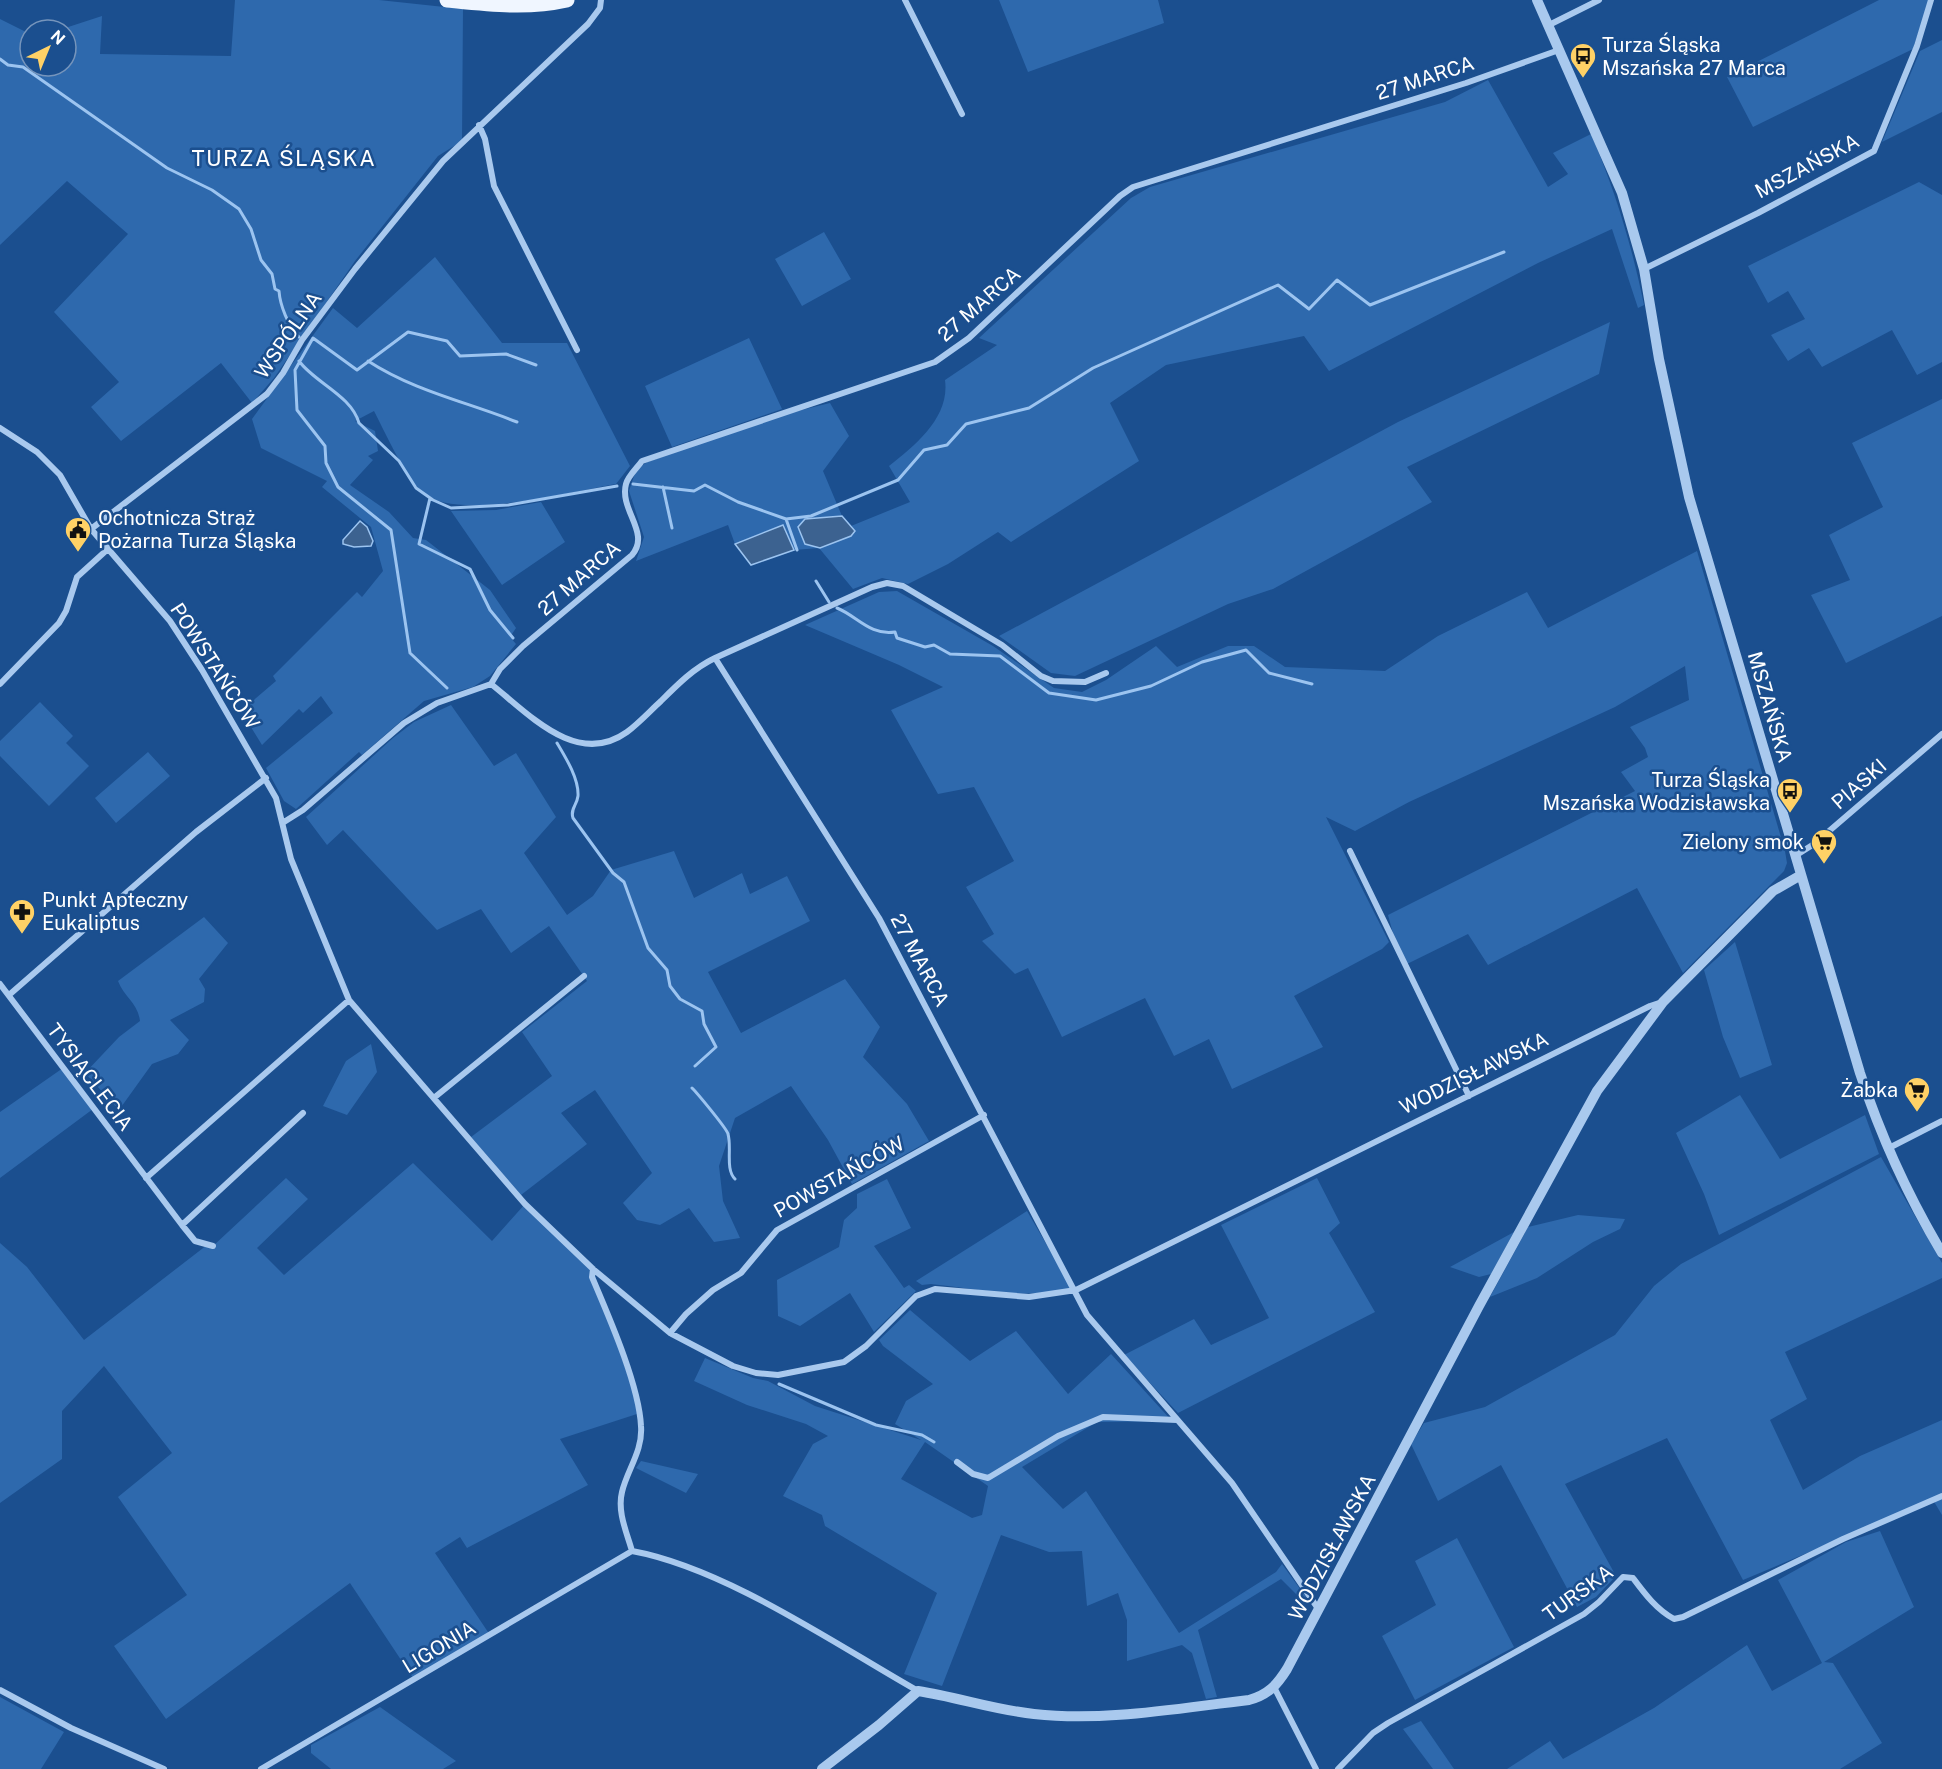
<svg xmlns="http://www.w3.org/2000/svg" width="1942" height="1769" font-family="'Public Sans',sans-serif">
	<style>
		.green { fill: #2e69ad; fill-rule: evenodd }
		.water { fill: #3c6290; stroke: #9cc4f0; stroke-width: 1.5 }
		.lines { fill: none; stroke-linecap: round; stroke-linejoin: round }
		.stream { stroke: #9cc4f0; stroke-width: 3 }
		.minor { stroke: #a9c9ee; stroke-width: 6 }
		.tertiary { stroke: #a9c9ee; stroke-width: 10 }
		.primary { stroke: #f0f6ff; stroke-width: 15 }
		.labels { text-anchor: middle; stroke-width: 5; stroke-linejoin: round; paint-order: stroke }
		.poi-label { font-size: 20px; fill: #fff; stroke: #1b4f8f; text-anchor: start }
		.street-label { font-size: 20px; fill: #fff; stroke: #1b4f8f }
		.quarter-label { font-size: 22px; letter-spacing: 1.5px; fill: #fff; stroke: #1b4f8f }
	</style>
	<rect width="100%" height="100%" fill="#1b4f8f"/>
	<path class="green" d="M235 0H379L463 9 462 141 438 156 355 261 274 378 252 403 221 363 121 441 91 407 119 382 54 312 128 234 67 181 0 245V19L30 34V66H66V30H59L102 16 100 54 231 56Z
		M999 0H1158L1164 23 1028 72Z
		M1879 0H1929L1913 49 1753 127 1727 77Z
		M1942 40V112L1882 142 1920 51Z
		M1488 80 1548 187 1568 174 1553 153 1591 134C1615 190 1632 246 1644 305L1638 308 1612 229 1538 263 1329 371 1304 336 1166 365 1110 403 1139 461 1011 542 998 532 948 564 908 584 882 578 853 589 819 548 794 550 783 526 735 544 728 525 636 561 644 537 629 491 636 470 647 462 789 413 830 403 849 436 823 471 842 516 805 519 798 528 801 534 817 547 851 536 855 531 851 526 910 502 889 466C916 445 950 417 945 380L997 345 979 338 1131 198 1150 187 1445 102Z
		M1919 182 1942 195V362L1917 375 1892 330 1822 367 1809 348 1788 361 1771 335 1805 319 1788 291 1768 303 1748 266Z
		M824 232 851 279 802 306 775 259Z
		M435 257 502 343H567L630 466 616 484C574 491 457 522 423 493 406 479 385 432 374 411L355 421 375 431 378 451 368 456 373 460 350 485 389 512 413 538 426 540 490 590 516 628 510 637 516 644 490 676 473 687 424 701 362 755 359 752 296 809 284 801 266 768 333 713 321 696 303 713 299 709 262 745 241 711 276 681 273 676 357 592 362 597 383 571 371 527 322 487 327 481 261 448 252 419 333 308 357 328Z
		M1610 322 1599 374 1407 467 1432 502 1273 589 1228 604 1075 676 1051 673 999 636 1398 422Z
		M749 338 782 409 672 447 645 386Z
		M1942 399V616L1846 663 1811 595 1850 580 1829 535 1883 507 1852 443Z
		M541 502 565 542 502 585 451 511 496 510Z
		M1697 551 1785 851 1787 863 1784 871 1683 973 1637 888 1488 965 1468 934 1407 964 1394 937 1388 915 1635 791 1621 772 1648 757 1645 748 1630 727 1689 700 1685 666 1615 707 1409 802 1355 831 1326 817 1389 942 1382 949 1294 996 1323 1047 1232 1089 1209 1039 1174 1056 1145 998 1062 1037 1028 968 1015 974 982 941 994 934 966 887 1014 861 974 787 938 794 891 710 943 687 899 665 805 625 879 592 897 591 993 646 1054 688 1082 692 1106 680 1156 646 1177 667 1228 646H1254L1285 667 1385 671 1438 636 1527 592 1548 628Z
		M40 702 73 736 66 743 89 766 49 806 0 756V741Z
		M451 705 494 766 516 753 556 817 524 853 567 915 593 896 611 870 674 851 694 898 742 873 750 894 787 876 810 921 708 972 741 1033 845 979 880 1027 863 1057 907 1104 929 1141 852 1184 828 1140 791 1086 735 1118 719 1166 723 1201 740 1238 714 1242 689 1208 660 1225 637 1220 623 1203 652 1173 595 1090 561 1113 587 1144 521 1195 471 1137 552 1076 522 1032 587 981 549 926 511 953 481 909 437 930 343 830 327 845 306 817 393 738 414 722Z
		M148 752 170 776 116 823 95 798Z
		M204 917 228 943 199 979 205 989 204 1002 170 1020 189 1040 178 1054 152 1064 119 1110 85 1073 119 1037 140 1021C138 1003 124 997 118 981Z
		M1735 942 1772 1065 1740 1078 1723 1037 1704 970Z
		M371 1044 377 1072 347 1115 323 1106 346 1061Z
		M63 1068 93 1109 0 1178V1112Z
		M1740 1095 1780 1159 1865 1115 1879 1154 1719 1235 1704 1194 1676 1133Z
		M1881 1157 1942 1263V1278L1785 1352 1807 1399 1770 1420 1803 1490 1860 1456 1942 1420V1515L1933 1500 1743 1580 1667 1438 1565 1484 1616 1576 1596 1597 1577 1607 1501 1465 1438 1501 1411 1444 1424 1423 1485 1407 1615 1335 1654 1286 1681 1264Z
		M413 1163 492 1241 525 1204 593 1269 640 1413 560 1439 588 1485 467 1548 460 1537 435 1553 490 1635 415 1681 350 1583 166 1719 114 1646 187 1595 118 1497 172 1453 104 1366 62 1411V1459L0 1503V1243L27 1267 84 1340 207 1245 213 1246 286 1178 308 1199 257 1248 284 1275Z
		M1317 1178 1340 1223 1329 1233 1375 1312 1178 1413 1124 1355 1194 1319 1211 1345 1269 1318 1221 1225Z
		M887 1179 911 1228 874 1246 904 1288 909 1285 916 1291 874 1332 850 1293 800 1326 778 1316 777 1280 839 1247 844 1220 857 1208V1194Z
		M1027 1211 1072 1288C1027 1300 977 1289 931 1284L922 1285 916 1281Z
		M1578 1215 1625 1219 1620 1229 1593 1242 1537 1278 1490 1297 1528 1227Z
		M1514 1232 1491 1274 1479 1277 1450 1267Z
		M910 1310 970 1361 1016 1331 1068 1394 1111 1354 1172 1421 1097 1422 1022 1467 1063 1509 1086 1491 1179 1633 1276 1572 1282 1564 1306 1597 1303 1601 1281 1579 1198 1630 1217 1697 1206 1699 1192 1653 1182 1645 1127 1661V1620L1118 1593 1087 1606 1082 1551 1049 1552 1001 1535 942 1686 904 1674 937 1593 825 1526 822 1515 783 1496 813 1444 828 1436 806 1424 747 1405 694 1381 705 1358 753 1378 768 1381 815 1406 921 1440 895 1424 906 1401 933 1384 883 1346 879 1340ZM925 1442 988 1486 982 1515 972 1518 901 1479Z
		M641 1461 698 1474 686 1493 636 1468Z
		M1880 1531 1914 1607 1824 1662 1833 1663 1882 1743 1840 1769H1507L1550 1741 1563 1759 1654 1708 1747 1645 1772 1691 1822 1663 1778 1580 1846 1542Z
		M1457 1538 1514 1647 1415 1700 1382 1636 1436 1605 1415 1561Z
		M0 1697 64 1732 41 1769H0Z
		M380 1707 456 1761 443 1769H331L311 1753V1745Z
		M1421 1721 1454 1769H1433L1403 1729Z"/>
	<path class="water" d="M842 516 855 531 851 536 820 548 805 544 798 527 805 519Z
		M360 521 367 527 373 541 371 546 354 547 343 544V540Z
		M783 525 794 550 751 565 735 544Z"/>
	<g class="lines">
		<path class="stream" d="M0 59 8 65 23 67 167 168 212 190 239 209 251 229 261 260 272 274 275 289 279 291C280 305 288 326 299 337
			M299 361C315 383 351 395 359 423L399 461 416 488 433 500 451 508 508 505 617 486
			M368 361C414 391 467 402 517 422
			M633 484 694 491 705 485 738 502 786 519 811 516 898 480 924 450 947 445 966 424 1029 408 1093 368 1278 285 1309 309 1337 280 1370 305 1504 252
			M663 487 672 528
			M430 498 419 544 470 569 490 610 513 638
			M786 519 797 550
			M816 581 829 602
			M837 608C857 616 870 636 895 632L897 638 925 647 934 645 950 654 1000 656 1049 693 1096 700 1151 686 1202 662 1246 650 1269 673 1312 684
			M447 688 410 653 391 530 338 487 326 463 325 446 297 410 295 370 313 338 357 370 408 332 447 341 460 356 506 354 536 365
			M557 743C566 758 579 779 578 796 577 805 570 809 573 818L613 873 624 882 648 948 667 970 670 986 680 999 702 1011 704 1024 716 1047 695 1066
			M692 1088C698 1094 727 1129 728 1134 732 1148 725 1169 735 1179
			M779 1384 876 1425 922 1435 934 1442"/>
		<path class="minor" d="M905 0 962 114
			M1549 25 1599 0
			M479 125 485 139 494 186 577 350
			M1644 269 1758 213 1874 151 1917 46 1931 0
			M0 428 37 452 60 475 91 529 170 621 202 670 276 798 291 859 349 1000 525 1204 593 1269 670 1333 733 1366 756 1373 778 1375 844 1362 866 1346 916 1296 935 1289 1029 1297 1076 1290 1650 1006 1662 1002
			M91 529 267 394 283 373 302 340 355 269 443 161 588 24 600 8 601 0
			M715 658 872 587 887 583 903 586 1002 645 1041 676 1053 681 1085 682 1106 673
			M0 684 59 623 66 611 77 577 109 548
			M491 684C529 714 577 768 627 732 639 723 650 711 661 701 678 684 694 668 715 658L879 918 1087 1315 1232 1483 1319 1610
			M284 822 303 810 404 723 437 703 491 684 500 669 523 646 632 555C651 533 619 510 626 484 628 476 637 468 642 461L935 362 969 338 1120 196 1133 187 1466 83 1559 50
			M1350 851 1469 1096
			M1795 856 1814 844 1942 734
			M0 984 182 1225 195 1241 213 1246
			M9 995 196 832 266 778
			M435 1097 584 976
			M1887 1149 1942 1121
			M146 1178 349 1000
			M182 1225 303 1113
			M593 1269 592 1277C609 1317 639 1385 641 1426 643 1451 627 1470 622 1492 617 1512 627 1533 632 1551
			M670 1333 686 1314 713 1290 741 1273 777 1230 984 1115
			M957 1462 973 1474 988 1478 1058 1436 1103 1417 1177 1420
			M1274 1687 1316 1769
			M0 1690 71 1728 164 1769
			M261 1769 632 1551C725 1568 835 1644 918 1691
			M1338 1769 1373 1733 1388 1723 1584 1614 1599 1602 1623 1577 1633 1578C1645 1594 1656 1609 1674 1619L1683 1617 1843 1539 1942 1496"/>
		<path class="tertiary" d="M1537 0 1622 193 1644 269 1659 359 1689 497 1860 1073C1881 1137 1908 1196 1942 1253
			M822 1769 879 1725 918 1691C957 1697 995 1710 1034 1714 1105 1722 1179 1708 1249 1700 1268 1695 1277 1685 1287 1669L1479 1306 1597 1091 1663 1002 1773 891 1801 875"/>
		<path class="primary" d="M447 0C487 4 527 9 567 0"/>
	</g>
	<defs>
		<g id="bus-pin" transform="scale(1.35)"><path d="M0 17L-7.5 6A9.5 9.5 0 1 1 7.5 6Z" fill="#ffd166" stroke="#1b4f8f"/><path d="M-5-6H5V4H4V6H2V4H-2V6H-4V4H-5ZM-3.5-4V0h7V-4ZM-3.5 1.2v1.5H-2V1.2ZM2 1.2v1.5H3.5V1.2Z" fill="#111"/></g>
		<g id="civic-pin" transform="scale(1.35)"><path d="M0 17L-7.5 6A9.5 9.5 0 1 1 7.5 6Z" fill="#ffd166" stroke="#1b4f8f"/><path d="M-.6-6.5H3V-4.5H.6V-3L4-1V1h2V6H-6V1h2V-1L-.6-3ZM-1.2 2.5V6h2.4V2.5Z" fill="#111"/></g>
		<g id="supermarket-pin" transform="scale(1.35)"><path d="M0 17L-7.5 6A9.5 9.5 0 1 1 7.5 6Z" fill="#ffd166" stroke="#1b4f8f"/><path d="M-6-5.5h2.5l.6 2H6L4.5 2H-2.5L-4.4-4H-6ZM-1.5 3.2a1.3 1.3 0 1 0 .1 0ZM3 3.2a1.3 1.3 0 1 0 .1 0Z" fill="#111"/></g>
		<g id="pharmacy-pin" transform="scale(1.35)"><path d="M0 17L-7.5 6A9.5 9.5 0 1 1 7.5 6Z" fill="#ffd166" stroke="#1b4f8f"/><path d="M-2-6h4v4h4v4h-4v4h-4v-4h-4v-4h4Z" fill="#111"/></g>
	</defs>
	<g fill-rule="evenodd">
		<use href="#bus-pin" x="1583" y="56"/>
		<use href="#civic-pin" x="78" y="530"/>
		<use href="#bus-pin" x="1790" y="791"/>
		<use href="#supermarket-pin" x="1824" y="842"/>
		<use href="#pharmacy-pin" x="22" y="912"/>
		<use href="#supermarket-pin" x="1917" y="1090"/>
	</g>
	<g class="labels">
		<g class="poi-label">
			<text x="1602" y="52">Turza Śląska<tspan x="1602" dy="23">Mszańska 27 Marca</tspan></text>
			<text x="98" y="525">Ochotnicza Straż<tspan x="98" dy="23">Pożarna Turza Śląska</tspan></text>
			<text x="1770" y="787" text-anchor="end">Turza Śląska<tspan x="1770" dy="23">Mszańska Wodzisławska</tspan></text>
			<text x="1804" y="849" text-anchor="end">Zielony smok</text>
			<text x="42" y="907">Punkt Apteczny<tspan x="42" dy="23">Eukaliptus</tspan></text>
			<text x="1898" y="1097" text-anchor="end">Żabka</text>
		</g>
		<g class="street-label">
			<text transform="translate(1425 78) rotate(-18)" y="7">27 MARCA</text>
			<text transform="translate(1807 166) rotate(-28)" y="7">MSZAŃSKA</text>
			<text transform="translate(979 304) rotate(-41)" y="7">27 MARCA</text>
			<text transform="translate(288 335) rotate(-55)" y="7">WSPÓLNA</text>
			<text transform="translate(579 578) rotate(-41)" y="7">27 MARCA</text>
			<text transform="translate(215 666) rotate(57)" y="7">POWSTAŃCÓW</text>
			<text transform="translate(1770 707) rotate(74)" y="7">MSZAŃSKA</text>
			<text transform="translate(1859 784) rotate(-41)" y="7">PIASKI</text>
			<text transform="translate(920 960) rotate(62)" y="7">27 MARCA</text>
			<text transform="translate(1474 1073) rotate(-26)" y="7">WODZISŁAWSKA</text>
			<text transform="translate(90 1077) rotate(53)" y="7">TYSIĄCLECIA</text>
			<text transform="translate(839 1177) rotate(-29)" y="7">POWSTAŃCÓW</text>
			<text transform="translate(1332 1547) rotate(-62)" y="7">WODZISŁAWSKA</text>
			<text transform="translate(1578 1593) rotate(-36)" y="7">TURSKA</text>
			<text transform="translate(439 1647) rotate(-31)" y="7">LIGONIA</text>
		</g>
		<g class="quarter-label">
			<text x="284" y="166">TURZA ŚLĄSKA</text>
		</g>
	</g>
	<g transform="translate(48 48) rotate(43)"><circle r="28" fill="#1b4f8f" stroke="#7695bc" stroke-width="1.5"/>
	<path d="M0-4.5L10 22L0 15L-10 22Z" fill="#ffd166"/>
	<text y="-9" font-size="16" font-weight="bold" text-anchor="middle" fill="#ffffff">N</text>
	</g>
</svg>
